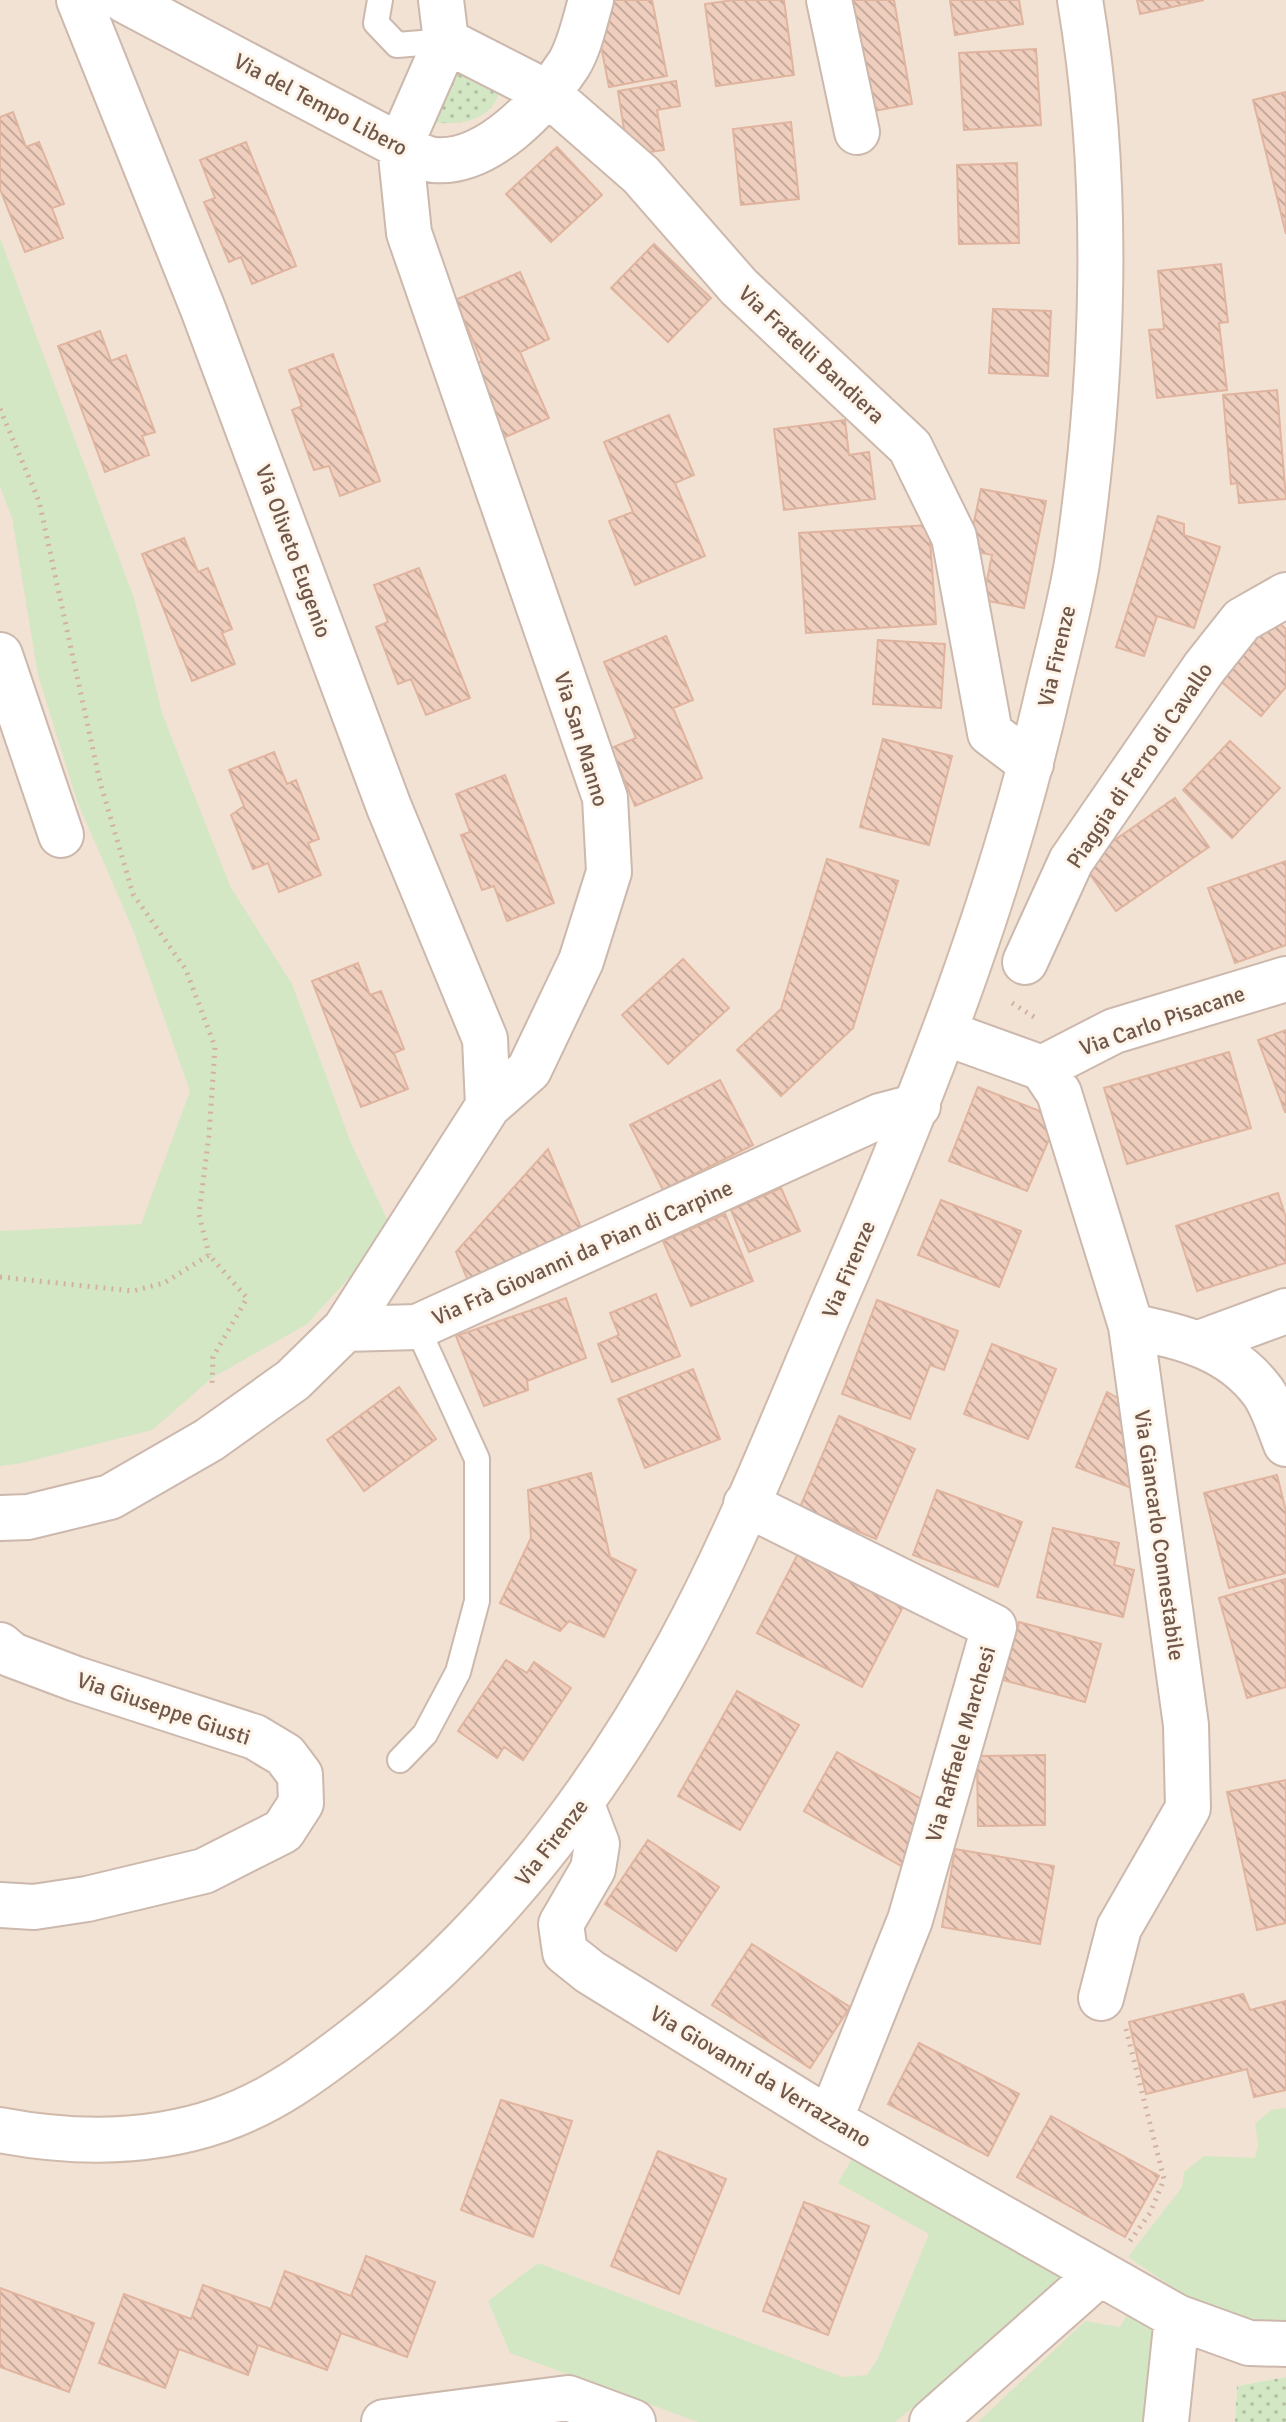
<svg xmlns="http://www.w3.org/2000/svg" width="1286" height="2422" font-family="Signika,sans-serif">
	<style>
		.residential { fill: #f2e2d3 }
		.grass { fill: url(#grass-dots) }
		.park { fill: #d4e7c4 }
		.building { fill: url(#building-back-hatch); stroke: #e0b49f; stroke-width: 2 }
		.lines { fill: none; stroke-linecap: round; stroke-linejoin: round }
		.lane-casing { stroke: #ccb8ac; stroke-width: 28 }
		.street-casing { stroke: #ccb8ac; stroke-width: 48 }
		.secondary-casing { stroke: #d0baac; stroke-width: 48 }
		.path { stroke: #d3b1a1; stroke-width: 5; stroke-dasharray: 2 6; stroke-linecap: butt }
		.lane { stroke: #fff; stroke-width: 24 }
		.street { stroke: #fff; stroke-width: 44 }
		.secondary { stroke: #fff; stroke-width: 44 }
		.labels { text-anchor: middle; stroke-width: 6; stroke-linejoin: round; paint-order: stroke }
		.street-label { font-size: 22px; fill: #72574b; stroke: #fef5ea }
	</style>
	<defs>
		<pattern id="grass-dots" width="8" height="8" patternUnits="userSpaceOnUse" patternTransform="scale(2)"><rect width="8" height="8" fill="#d4e7c4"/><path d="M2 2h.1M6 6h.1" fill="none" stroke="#b0bea1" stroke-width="1.8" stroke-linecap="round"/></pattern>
		<pattern id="building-back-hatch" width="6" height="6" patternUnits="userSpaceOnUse" patternTransform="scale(2)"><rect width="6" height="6" fill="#efcebe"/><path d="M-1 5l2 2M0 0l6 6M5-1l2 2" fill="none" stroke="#c6aa9c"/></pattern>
	</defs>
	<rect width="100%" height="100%" fill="#fbf1e4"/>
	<path class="residential" d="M0 0H1286V2377L1237 2386 1235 2422H0Z"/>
	<path class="grass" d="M452 58 500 91C489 125 455 125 426 122Z
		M1286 2377V2422H1235L1237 2386Z"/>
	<path class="park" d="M0 238 135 601 162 713 230 886 292 984 351 1143 389 1223 357 1269 307 1324 212 1378 152 1430 22 1463 0 1466V1231L141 1224 190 1091 133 930 77 801 38 675 12 518 0 487Z
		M1286 2108V2328L1247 2325 1190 2299 1128 2257 1182 2187 1184 2172 1204 2156 1255 2158 1258 2144 1255 2124 1271 2110Z
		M860 2145 1079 2274 895 2422H698L510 2353 488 2301 538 2263 843 2377 867 2375 877 2360 929 2234 838 2183Z
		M1130 2310 1163 2323 1152 2422H978L1085 2321 1120 2327Z"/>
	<path class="building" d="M605 0H652L667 76 609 87 596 20Z
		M734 0H784L794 75 716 86 705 4Z
		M843 0H894L912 104 863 113Z
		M950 0H1019L1023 24 955 35Z
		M1137 0H1204L1140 14Z
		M1036 49 1041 125 964 130 959 53Z
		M676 81 680 106 657 110 664 150 628 155 618 91Z
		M1286 92V234L1253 100Z
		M13 112 26 147 39 142 64 204 52 208 63 238 25 252 0 189V117Z
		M791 122 799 199 741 205 733 129Z
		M246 142 296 266 252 284 241 257 229 262 204 202 215 198 200 160Z
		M557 147 602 195 551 242 506 194Z
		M1017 163 1019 243 959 244 957 165Z
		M654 244 711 298 668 342 611 288Z
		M1221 264 1228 322 1219 323 1227 390 1157 398 1149 330 1164 329 1158 271Z
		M520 272 549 339 520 352 549 418 503 438 472 365 482 361 455 300Z
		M993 309 1051 311 1048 376 989 373Z
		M100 331 111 361 126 355 155 432 142 436 149 455 105 472 58 346Z
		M333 354 380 481 340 496 329 466 314 470 292 410 302 406 289 370Z
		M1277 390 1286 499 1239 503 1237 483 1231 484 1223 395Z
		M669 415 694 475 675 483 705 556 635 585 609 521 633 512 604 442Z
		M845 420 849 455 869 452 875 499 784 510 774 429Z
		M981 489 1046 501 1024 608 983 600 992 555 968 550Z
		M1158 516 1184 524V535L1220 547 1194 628 1157 616 1144 656 1116 647Z
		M929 525 936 624 806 633 799 533Z
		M184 538 198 572 208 568 232 629 222 633 235 664 192 681 142 554Z
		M419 568 470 698 426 715 411 679 398 684 376 627 388 622 374 585Z
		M1272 617 1286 629V687L1261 716 1218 679Z
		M666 636 693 700 673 708 702 778 635 806 611 748 636 738 604 662Z
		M878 640 945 644 941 708 873 704Z
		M883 739 952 756 929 845 860 827Z
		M1230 741 1280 788 1232 838 1183 790Z
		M274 752 287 784 296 780 319 839 308 843 321 875 279 892 268 863 253 869 231 815 244 806 229 770Z
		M505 775 554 903 507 921 494 886 482 890 461 835 470 832 456 794Z
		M1175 798 1209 847 1116 911 1082 863Z
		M827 859 898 881 853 1028 781 1096 737 1050 781 1009Z
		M1286 861V945L1235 963 1208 888Z
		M683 959 729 1008 668 1064 622 1015Z
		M358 963 370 995 381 991 404 1049 394 1053 408 1089 361 1107 312 981Z
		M1286 1030V1112H1285L1258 1040Z
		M1229 1052 1251 1128 1127 1164 1104 1088Z
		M720 1080 753 1145 663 1190 630 1125Z
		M978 1087 1058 1118 1027 1191 949 1161Z
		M548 1149 584 1235 469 1283 456 1252Z
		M781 1188 800 1231 749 1252 731 1210Z
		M1278 1193 1286 1218V1263L1197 1291 1176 1226Z
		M941 1200 1021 1231 999 1287 918 1255Z
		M725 1214 753 1281 691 1306 663 1241Z
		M656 1294 680 1356 612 1382 598 1344 619 1335 610 1313Z
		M566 1298 586 1358 527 1381 528 1390 484 1406 456 1336Z
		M877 1300 958 1331 944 1370 930 1365 910 1419 842 1394Z
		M992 1344 1056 1369 1028 1439 964 1414Z
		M693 1369 720 1439 645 1468 618 1399Z
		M399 1387 436 1439 364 1491 327 1440Z
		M1107 1392 1141 1411 1150 1495 1076 1467Z
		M839 1416 915 1449 876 1539 800 1507Z
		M591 1473 610 1557 636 1570 604 1637 569 1621 560 1631 500 1603 531 1538 528 1490Z
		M1277 1475 1286 1511V1573L1229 1588 1204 1493Z
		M937 1490 1022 1522 998 1587 913 1555Z
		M1053 1528 1119 1543 1114 1565 1134 1570 1123 1617 1037 1597Z
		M803 1544 908 1597 862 1687 757 1633Z
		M1285 1579 1286 1687 1247 1698 1219 1598Z
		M1019 1622 1101 1644 1085 1702 1003 1680Z
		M506 1660 527 1673 534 1662 571 1688 523 1760 504 1747 497 1758 458 1731Z
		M737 1691 799 1725 740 1830 678 1796Z
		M837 1752 934 1806 901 1866 804 1811Z
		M1045 1755V1825L978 1826 977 1756Z
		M1286 1780V1923L1257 1930 1227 1792Z
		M648 1840 719 1887 676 1951 605 1904Z
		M955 1849 1054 1866 1040 1944 942 1927Z
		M752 1944 850 2007 810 2068 712 2005Z
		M1243 1994 1250 2010 1286 2001V2090L1254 2097 1247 2069 1146 2094 1129 2022Z
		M919 2043 1019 2094 988 2156 888 2104Z
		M501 2100 572 2121 533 2237 461 2210Z
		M1051 2116 1159 2176 1125 2237 1017 2177Z
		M658 2151 726 2179 679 2294 611 2266Z
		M804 2202 869 2226 828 2335 763 2311Z
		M366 2256 435 2282 407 2357 341 2333 327 2370 258 2345 248 2375 179 2349 165 2388 99 2363 124 2294 191 2319 203 2285 271 2309 285 2271 351 2296Z
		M0 2288 94 2323 69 2392 0 2367Z"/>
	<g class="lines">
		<g class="lane-casing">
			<path id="lane" d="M380 0 376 23 397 45 446 41
				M400 1760 425 1734 458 1672 477 1601V1459L417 1327"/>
		</g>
		<g class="street-casing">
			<path id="street" d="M79 0 203 309 389 807 485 1039 488 1106
				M124 0 400 146C410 150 423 159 434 160 488 165 542 105 569 64 580 46 585 20 591 0
				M829 0 857 132
				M446 41 546 92 641 175 739 287 910 447 954 537 990 733 1031 764
				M0 655 61 835
				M1025 962 1071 861 1204 668 1242 620 1286 595
				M945 1033 1042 1068
				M1042 1068 1059 1093 1131 1326 1186 1725 1188 1808 1119 1928 1101 1998
				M1042 1068 1114 1031 1286 979
				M1131 1326C1181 1337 1230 1347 1263 1392 1273 1406 1279 1427 1286 1444
				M345 1329 417 1327 880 1116 918 1106
				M1202 1342 1286 1311
				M746 1504 994 1627 910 1920 830 2120
				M0 1518 28 1517 110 1497 209 1440 293 1380 345 1329 488 1106 529 1070 581 961 609 872 605 798 409 233 400 146 446 41 441 0
				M0 1645 12 1655 76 1679 255 1737 285 1755 300 1775 301 1803 283 1831 204 1871 87 1899 34 1907 0 1905
				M582 1805 597 1844 593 1869 561 1924 565 1952 590 1972 830 2120 1177 2317 1249 2343 1286 2344
				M384 2422 568 2398 633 2422
				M932 2422 1099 2274
				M1166 2422 1177 2317"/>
		</g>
		<g class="secondary-casing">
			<path id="secondary" d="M0 2130C74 2144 148 2145 220 2120 272 2102 312 2072 355 2039 491 1934 596 1798 678 1647 739 1535 785 1415 835 1299 921 1102 1000 902 1048 692 1058 649 1070 606 1077 563 1104 380 1111 183 1080 0"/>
		</g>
		<path class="path" d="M0 409 39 501 100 782 133 894 186 970 215 1047 209 1135 199 1214 209 1255
			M1012 1003 1034 1017
			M0 1277 133 1291 164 1283 209 1255 247 1298 213 1357 212 1384
			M1126 2029 1164 2179 1150 2213 1130 2241"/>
		<use href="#lane" class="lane"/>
		<use href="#street" class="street"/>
		<use href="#secondary" class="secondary"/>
	</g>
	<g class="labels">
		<g class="street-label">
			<text transform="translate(321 104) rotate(28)" y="8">Via del Tempo Libero</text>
			<text transform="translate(812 354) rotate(43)" y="8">Via Fratelli Bandiera</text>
			<text transform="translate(294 551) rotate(70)" y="8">Via Oliveto Eugenio</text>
			<text transform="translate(1056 656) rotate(-77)" y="8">Via Firenze</text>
			<text transform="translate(582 739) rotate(73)" y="8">Via San Manno</text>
			<text transform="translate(1139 765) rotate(-56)" y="8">Piaggia di Ferro di Cavallo</text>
			<text transform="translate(1162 1020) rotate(-19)" y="8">Via Carlo Pisacane</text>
			<text transform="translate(582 1252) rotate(-24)" y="8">Via Frà Giovanni da Pian di Carpine</text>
			<text transform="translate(848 1269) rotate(-67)" y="8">Via Firenze</text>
			<text transform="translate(1160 1535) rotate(82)" y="8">Via Giancarlo Connestabile</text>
			<text transform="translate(164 1708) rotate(19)" y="8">Via Giuseppe Giusti</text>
			<text transform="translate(960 1744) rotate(-74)" y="8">Via Raffaele Marchesi</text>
			<text transform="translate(551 1842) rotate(-52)" y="8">Via Firenze</text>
			<text transform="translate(761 2076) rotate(31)" y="8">Via Giovanni da Verrazzano</text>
		</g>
	</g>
</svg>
